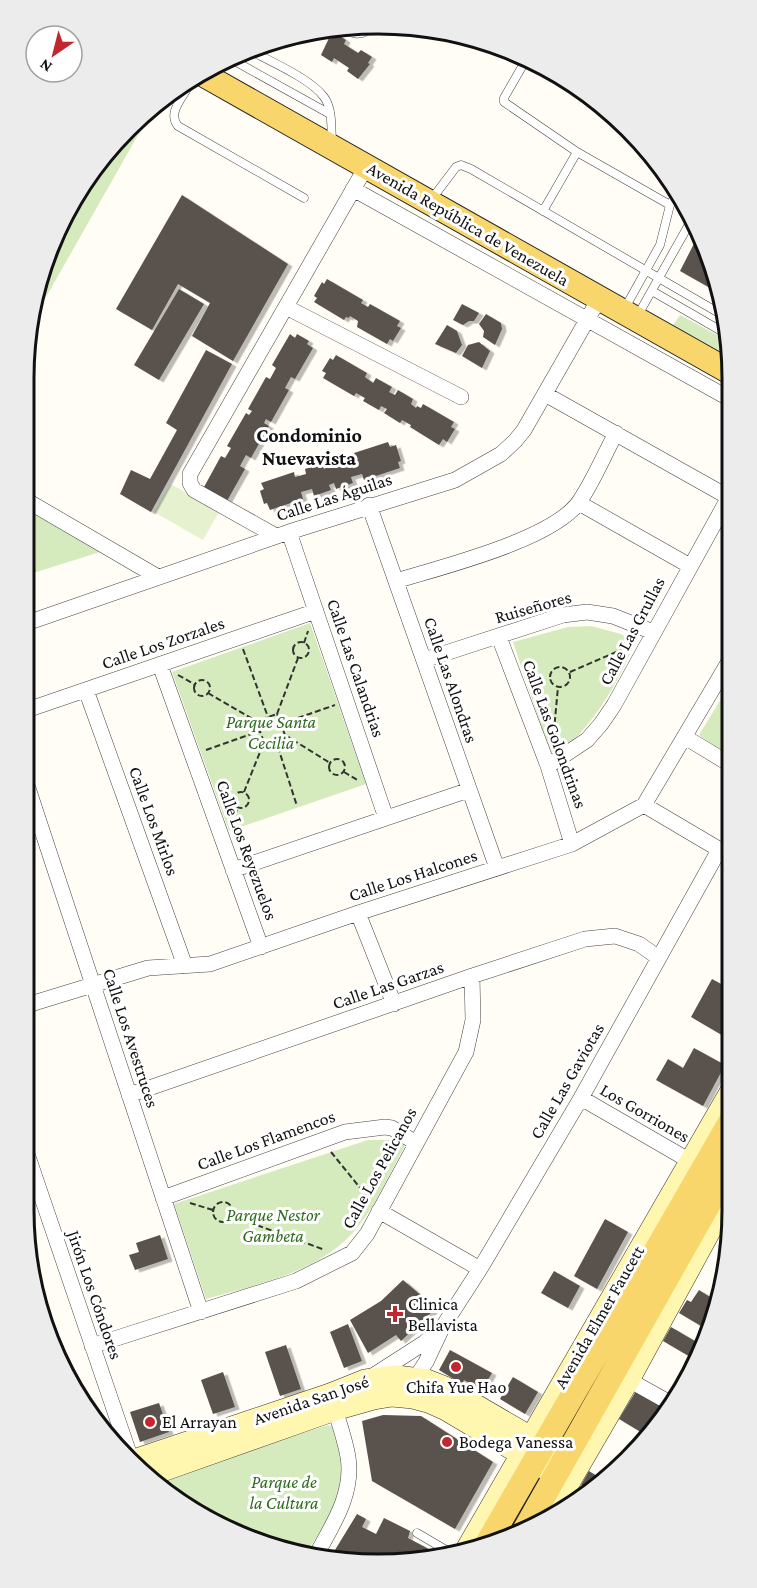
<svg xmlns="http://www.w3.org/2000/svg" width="757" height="1588" font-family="'Crimson Pro',serif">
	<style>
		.green { fill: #d5ebbd }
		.pitch { fill: #e6f2cf }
		.building { fill: #5a524d; filter: url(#shadow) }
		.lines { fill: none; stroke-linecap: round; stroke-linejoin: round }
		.lane-casing { stroke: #444; stroke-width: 9 }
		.street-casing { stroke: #444; stroke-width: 16 }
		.secondary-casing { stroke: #333; stroke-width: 22 }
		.primary-casing { stroke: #222; stroke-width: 26 }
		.path { stroke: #333; stroke-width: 2; stroke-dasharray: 6 3; stroke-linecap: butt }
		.lane { stroke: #fff; stroke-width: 8 }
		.street { stroke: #fff; stroke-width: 15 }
		.secondary { stroke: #fff6b0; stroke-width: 21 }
		.primary { stroke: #f9d66b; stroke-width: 24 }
		.poi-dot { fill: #c4262e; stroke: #fff; stroke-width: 2 }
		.labels { text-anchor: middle; stroke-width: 6; stroke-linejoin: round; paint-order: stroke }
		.street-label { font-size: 18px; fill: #111; stroke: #fff }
		.park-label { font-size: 18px; font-style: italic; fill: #2f6b1f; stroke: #fff }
		.poi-label { font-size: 18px; fill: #111; stroke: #fff; text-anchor: start }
		.neighbourhood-label { font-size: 20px; font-weight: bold; fill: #111; stroke: #fff }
		.rim { fill: none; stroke: #111; stroke-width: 3 }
	</style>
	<defs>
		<filter id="shadow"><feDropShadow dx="4.5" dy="2.5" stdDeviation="0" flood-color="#0004"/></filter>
	</defs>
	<rect width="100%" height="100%" fill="#fffdf5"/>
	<path class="green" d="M151 112 37 313 51 243 128 128Z
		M680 315 730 342V365L669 331Z
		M24 506 103 551 24 576Z
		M310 623 366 784 229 831 172 672Z
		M591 626 621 634 634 642C626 670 594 723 571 742 565 747 556 750 550 753L513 642 568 627Z
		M731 688V759L699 735 727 689Z
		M368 1140H394L406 1144C392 1168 377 1203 360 1224 324 1272 260 1283 206 1299L174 1204Z
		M328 1425 335 1427C338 1446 343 1465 341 1484 338 1510 318 1533 305 1555L182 1504 157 1481Z"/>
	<path class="pitch" d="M171 484 219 512 203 540 154 512Z"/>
	<path class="building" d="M335 33 346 40 344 44 358 53 361 50 372 57 368 63 370 64 358 79 347 71 349 68 334 58 332 62 321 55 329 38 331 39Z
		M182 195 288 264 233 361 192 336 210 303 178 284 152 330 116 309Z
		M700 232 706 243 719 293 680 271Z
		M327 279 363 300 361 303 368 307 370 304 400 321 397 326 401 328 393 341 390 339 387 344 357 327 358 321 350 316 349 318 346 317 344 320 314 302 317 298 314 296 322 282 324 284Z
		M179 289 204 304 159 380 134 365Z
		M462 304 479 313 474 321H469L463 325 453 320Z
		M486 314 501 323 502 329 495 345 483 337 484 331 479 324Z
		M447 325 457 331 462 345 456 353 435 344Z
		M290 334 295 338 297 334 309 341 307 344 313 348 295 379 291 377 285 388 289 390 271 422 266 419 264 423 269 426 251 458 246 455 240 466 245 469 227 501 204 487 221 456 225 458 231 448 227 446 246 413 249 415 252 411 248 409 266 377 270 379 276 368 272 365Z
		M479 342 490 351 482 368 462 356 468 345Z
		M206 350 232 364 151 512 120 494 131 470 150 479 177 430 166 423Z
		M336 355 367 373 365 377 373 383 376 378 392 387 389 392 395 395 398 390 413 399 411 404 416 408 417 406 421 408 423 404 454 422 451 427 455 429 447 442 443 439 439 445 410 427 411 425 402 420 400 423 384 413 387 409 381 406 379 410 363 401 365 398 356 393 354 396 323 378 326 373 322 371 330 358 333 360Z
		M388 442 390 447 396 445 401 461 398 462 400 468 364 480 362 474 351 477 353 483 336 489 334 483 329 485 331 490 314 496 312 489 301 492 303 499 270 510 267 503 264 504 260 491 264 489 261 483 294 472 295 477 306 474 305 469 322 463 324 469 329 467 327 462 345 456 346 461 355 458 354 453Z
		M712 979 732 990V1041L691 1017Z
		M694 1048 725 1065 703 1106 656 1080 668 1059 683 1068Z
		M605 1219 628 1232 597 1289 574 1276Z
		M160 1235 168 1259 135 1270 129 1255 139 1252 136 1243Z
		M554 1271 580 1286 568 1308 541 1293Z
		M403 1280 436 1308 401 1341 396 1335 368 1353 350 1320 381 1301Z
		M699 1290 715 1300 711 1321 706 1329 679 1313 687 1300 691 1302Z
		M348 1324 362 1361 344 1368 330 1332Z
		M671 1327 700 1344 692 1358 663 1341Z
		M286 1345 301 1389 280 1396 265 1352Z
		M450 1350 492 1373 482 1390 464 1380 462 1384 439 1370Z
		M223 1372 235 1407 213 1414 201 1380Z
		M513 1377 538 1392 525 1414 500 1399Z
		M636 1391 665 1408 649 1437 619 1419Z
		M159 1403 169 1432 140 1442 130 1412Z
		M383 1415 421 1416 493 1462 455 1529 372 1481 362 1421Z
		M589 1471 600 1478 586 1488 581 1485Z
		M357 1514 366 1519 362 1527 376 1534 384 1518 410 1531 408 1538 442 1556 424 1561 348 1558 335 1550Z"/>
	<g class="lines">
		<g class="lane-casing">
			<path id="lane" d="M346 30C356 36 364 35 371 26
				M249 50C270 61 311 79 324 97 333 109 331 129 332 143
				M527 58 504 98V102L577 152
				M231 59 330 114
				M187 89C180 101 168 114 178 126L304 198
				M431 200 456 167 461 165 471 169 726 317
				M543 211 577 152 670 205
				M64 223 73 210
				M652 291 730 336
				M625 308 660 245 670 205 677 193
				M638 315 692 219
				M417 1533 451 1553"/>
		</g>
		<g class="street-casing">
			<path id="street" d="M353 189 730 399
				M286 307 461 397
				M545 394 730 498
				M24 499 158 577
				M579 503 690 566
				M369 505 497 868
				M289 532 386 818
				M276 536 194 490 190 483V474L366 167
				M396 581C441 567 552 540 579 502 593 482 604 455 616 433
				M24 624 289 532 455 480 501 454 515 441 524 430 599 299
				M499 637 548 766 572 844
				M424 660 563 615 587 612 613 616 653 632
				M160 665 261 947
				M86 690 185 966
				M24 711 316 611
				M685 737 731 765
				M548 766 587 740 601 724 614 705 729 497
				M24 776 201 1312
				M644 805 732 857
				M233 870 469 790
				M358 913 394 1004
				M24 1006 148 968 210 964 358 913 572 844 644 805 731 658
				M129 1095 472 976 585 939 615 936 639 944 659 958
				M581 1098 697 1165
				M24 1145 130 1456
				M163 1198 345 1132 385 1127 392 1128 416 1143
				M379 1211 480 1269
				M92 1346 296 1281 352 1253 367 1234 466 1052 473 1020 472 976
				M371 1377 424 1343 437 1332
				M629 1380 670 1403
				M411 1385 426 1362 442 1328 480 1269 581 1098 719 850
				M315 1557C332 1526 354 1494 348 1457 345 1439 338 1420 333 1403"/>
		</g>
		<g class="secondary-casing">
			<path id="secondary" d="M134 1460 330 1394 365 1380 397 1376 427 1380 445 1387 579 1465
				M151 1475 335 1410 374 1399 392 1396 413 1398 428 1402 446 1410 569 1483
				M550 1516 629 1380 733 1189
				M467 1548 733 1087"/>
		</g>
		<g class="primary-casing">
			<path id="primary" d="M206 76 730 372
				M524 1531 733 1161
				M488 1542 733 1117"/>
		</g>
		<path class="path" d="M293 650a8 8 0 1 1 16 0a8 8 0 1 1-16 0Z
			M304 643 308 631
			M243 649 268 717
			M550 677a10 10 0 1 1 20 0a10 10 0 1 1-20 0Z
			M570 672 630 646
			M178 675 194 684
			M194 688a8 8 0 1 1 16 0a8 8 0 1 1-16 0Z
			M208 693 256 721
			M277 714 285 735 264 742 256 721Z
			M277 714 298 658
			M281 724 335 705
			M285 735 330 763
			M275 738 297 806
			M553 741 558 687
			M206 750 260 731
			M329 767a8 8 0 1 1 16 0a8 8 0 1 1-16 0Z
			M344 772 359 781
			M233 800a8 8 0 1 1 16 0a8 8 0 1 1-16 0Z
			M244 792 264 742
			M232 824 238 808
			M331 1152 369 1199
			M213 1212a10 10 0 1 1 20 0a10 10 0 1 1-20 0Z
			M190 1203 213 1210
			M232 1216 325 1250"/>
		<use href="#lane" class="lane"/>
		<use href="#street" class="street"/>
		<use href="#secondary" class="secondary"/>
		<use href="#primary" class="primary"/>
	</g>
	<g class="poi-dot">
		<path d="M392 1305h6v6h6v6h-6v6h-6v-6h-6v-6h6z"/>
		<circle cx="456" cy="1367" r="6"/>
		<circle cx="150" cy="1422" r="6"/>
		<circle cx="447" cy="1442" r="6"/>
	</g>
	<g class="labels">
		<g class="street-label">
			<text transform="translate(468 224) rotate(30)" y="6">Avenida República de Venezuela</text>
			<text transform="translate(334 497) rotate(-18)" y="6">Calle Las Águilas</text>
			<text transform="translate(533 607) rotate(-16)" y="6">Ruiseñores</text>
			<text transform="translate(632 631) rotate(-62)" y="6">Calle Las Grullas</text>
			<text transform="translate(163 643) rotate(-19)" y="6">Calle Los Zorzales</text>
			<text transform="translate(356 668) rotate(71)" y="6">Calle Las Calandrias</text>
			<text transform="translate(451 680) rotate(71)" y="6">Calle Las Alondras</text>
			<text transform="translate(555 734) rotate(70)" y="6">Calle Las Golondrinas</text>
			<text transform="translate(154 821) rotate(70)" y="6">Calle Los Mirlos</text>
			<text transform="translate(247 850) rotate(70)" y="6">Calle Los Reyezuelos</text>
			<text transform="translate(413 875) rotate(-18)" y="6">Calle Los Halcones</text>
			<text transform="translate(388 985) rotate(-19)" y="6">Calle Las Garzas</text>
			<text transform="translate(131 1038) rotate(72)" y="6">Calle Los Avestruces</text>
			<text transform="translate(567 1081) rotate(-60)" y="6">Calle Las Gaviotas</text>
			<text transform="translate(645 1113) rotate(30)" y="6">Los Gorriones</text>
			<text transform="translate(266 1140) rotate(-20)" y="6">Calle Los Flamencos</text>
			<text transform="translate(379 1168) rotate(-61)" y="6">Calle Los Pelicanos</text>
			<text transform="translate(95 1295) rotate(71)" y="6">Jirón Los Cóndores</text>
			<text transform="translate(599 1317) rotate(-60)" y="6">Avenida Elmer Faucett</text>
			<text transform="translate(311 1400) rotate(-19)" y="6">Avenida San José</text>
		</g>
		<g class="park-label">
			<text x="271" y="728">Parque Santa<tspan x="271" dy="21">Cecilia</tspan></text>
			<text x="273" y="1221">Parque Nestor<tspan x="273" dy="21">Gambeta</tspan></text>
			<text x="284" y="1488">Parque de<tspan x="284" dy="21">la Cultura</tspan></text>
		</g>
		<g class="poi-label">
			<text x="408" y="1310">Clinica<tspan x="408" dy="21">Bellavista</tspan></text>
			<text x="456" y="1393" text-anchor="middle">Chifa Yue Hao</text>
			<text x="162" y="1428">El Arrayan</text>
			<text x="459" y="1448">Bodega Vanessa</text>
		</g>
		<g class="neighbourhood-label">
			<text x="309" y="442">Condominio<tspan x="309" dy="23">Nuevavista</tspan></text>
		</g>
	</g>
	<path d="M0 0H757V1588H0ZM378 34H378A344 344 0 0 1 722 378V1210A344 344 0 0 1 378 1554H378A344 344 0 0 1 34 1210V378A344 344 0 0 1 378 34Z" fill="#ececec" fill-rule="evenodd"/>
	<path class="rim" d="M378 34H378A344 344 0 0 1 722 378V1210A344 344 0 0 1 378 1554H378A344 344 0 0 1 34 1210V378A344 344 0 0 1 378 34Z"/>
	<g transform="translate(54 54) rotate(215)"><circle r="28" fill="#ffffff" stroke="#a0a0a0" stroke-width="1.5"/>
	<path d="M0-4.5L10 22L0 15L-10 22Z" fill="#c4262e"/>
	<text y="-9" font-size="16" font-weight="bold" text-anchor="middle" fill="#111111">N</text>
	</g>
</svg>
